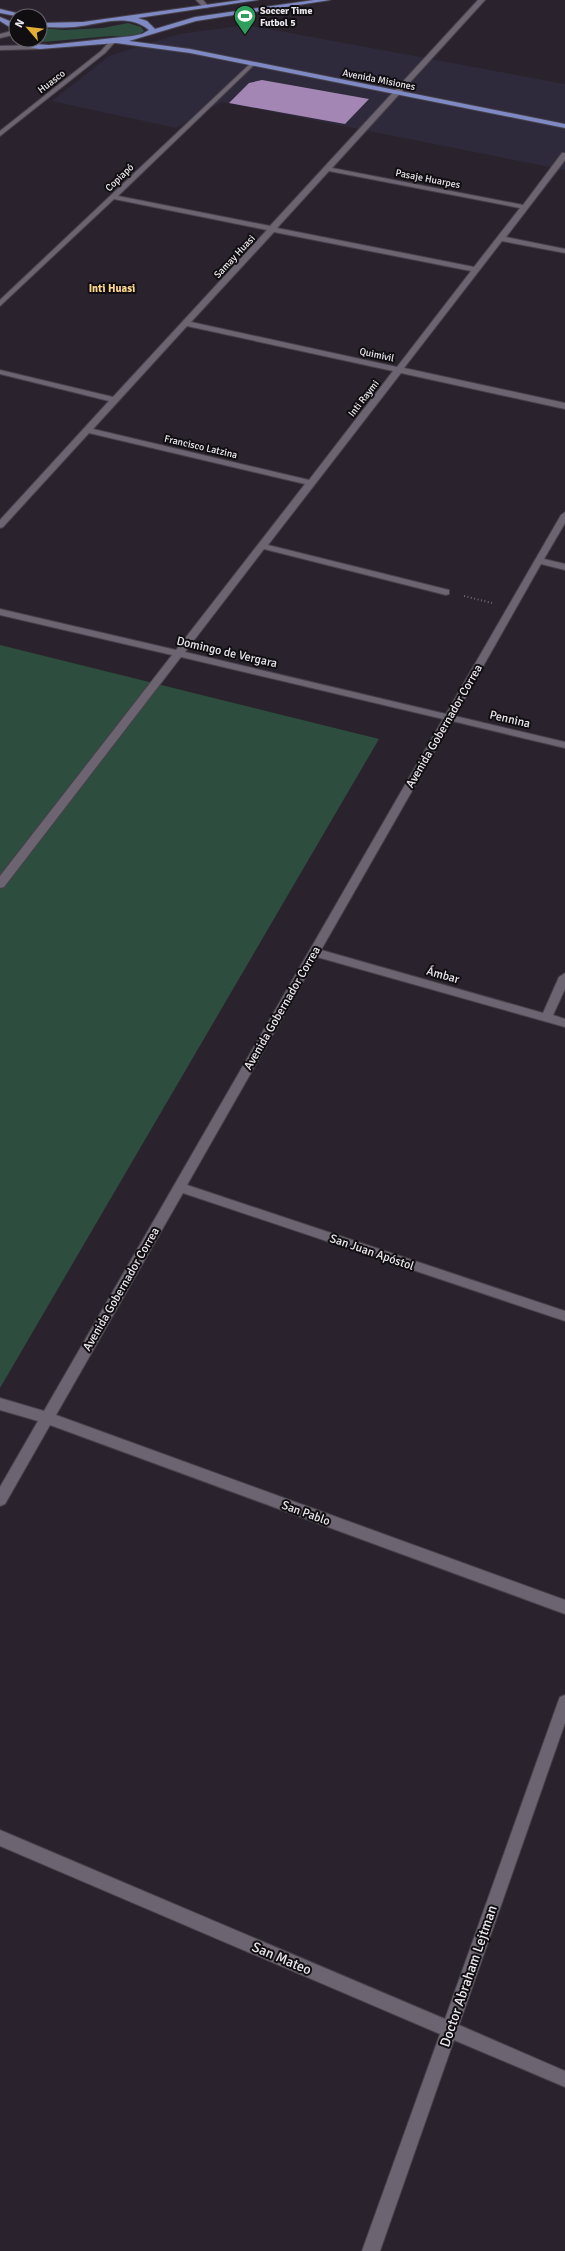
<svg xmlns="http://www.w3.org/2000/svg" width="565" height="2251" font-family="Signika,sans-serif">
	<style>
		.commercial { fill: #2e2a3b }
		.green { fill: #2d4d3f }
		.building { fill: #a486b4 }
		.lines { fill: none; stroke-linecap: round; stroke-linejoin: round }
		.minor-casing { stroke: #46414a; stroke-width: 2 }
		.major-casing { stroke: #46414a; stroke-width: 2 }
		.path { stroke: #6e6871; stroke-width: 2; stroke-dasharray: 1 2.5; stroke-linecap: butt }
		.minor { fill: #6c6470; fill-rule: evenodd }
		.major { fill: #7f89c4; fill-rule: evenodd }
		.labels { text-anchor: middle; stroke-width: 4; stroke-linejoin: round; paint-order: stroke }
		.far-poi-label { font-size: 10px; font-weight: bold; fill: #ebe7ee; stroke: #110e12; text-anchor: start }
		.far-street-label { font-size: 10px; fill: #ebe7ee; stroke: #110e12 }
		.far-neighbourhood-label { font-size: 11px; font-weight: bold; fill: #fcd68e; stroke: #110e12 }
		.street-label { font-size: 12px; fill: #ebe7ee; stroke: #110e12 }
		.near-street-label { font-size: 14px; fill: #ebe7ee; stroke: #110e12 }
	</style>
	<rect width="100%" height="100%" fill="#2a232d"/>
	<path class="commercial" d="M247 25 565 84V170L222 102 176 128 52 101 109 56 179 34Z"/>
	<path class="green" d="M128 23 141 27 144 31 139 35 129 37 111 36 43 42 28 40H40V28L64 30 103 28Z
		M0 645 379 739 0 1388Z"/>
	<path class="building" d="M262 80 369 99 345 124 229 103 249 83Z"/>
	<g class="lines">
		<g class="minor-casing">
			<path id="minor" d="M196 0H203L209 7 204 8Z
				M478 0H485L332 168 523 205 562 153H565V160L506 237 565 249V253L502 241 404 368 565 403V409L401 373 268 545 449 590V594L446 595 264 549 185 652 446 714 561 515 565 512V523L544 559 565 564V570L541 564 455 716 565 742V748L452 721 321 950 543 1013 559 977 565 973V989L553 1015 565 1019V1027L317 957 187 1185 565 1311V1321L183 1193 56 1415 565 1600V1614L50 1425 5 1504 0 1506V1487L38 1421 0 1410V1398L44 1411 443 719 181 657 4 887 0 888V876L172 655 0 615V609L176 650 305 484 89 433 3 527 0 528V520L109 401 0 374V370L113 397 267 230 114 199 0 306V300L252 62 255 64 254 65 118 196 270 226ZM329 171 520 208 474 267 277 228ZM274 232 471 271 397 367 191 322ZM187 326 393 371 309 480 93 429Z
				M16 30V34L0 38V34Z
				M111 40 116 41 105 53 0 136V131L101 51Z
				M0 46 40 45 43 47 40 49 0 50Z
				M565 1695V1723L459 2025 565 2071V2087L454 2040 380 2251H362L440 2034 0 1846V1830L445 2019 558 1702 560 1697Z"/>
		</g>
		<g class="major-casing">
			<path id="major" d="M241 0H258L138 18 147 21 155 29 195 17 314 0H330L196 21 129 41 190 49 565 124V128L190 53 116 43 40 49 22 46 13 40 16 38V40L34 44 49 45 132 36 142 34 149 30C127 12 99 25 74 27 63 28 51 27 40 27V23L83 22Z
				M0 9 25 15 26 16H16L0 13Z
				M0 17 12 22 16 25V31L0 21Z"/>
		</g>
		<path class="path" d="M464 596 492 603"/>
		<use href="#minor" class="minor"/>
		<use href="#major" class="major"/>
	</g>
	<defs>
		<g id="stadium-pin" transform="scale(1.15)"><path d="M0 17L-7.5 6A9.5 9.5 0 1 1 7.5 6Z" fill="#2e9e5b" stroke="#110e12"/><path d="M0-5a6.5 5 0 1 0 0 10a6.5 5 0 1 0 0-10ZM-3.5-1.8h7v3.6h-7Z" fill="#fff"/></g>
	</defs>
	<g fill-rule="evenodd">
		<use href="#stadium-pin" x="245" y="16"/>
	</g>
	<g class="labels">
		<g class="far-poi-label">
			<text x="260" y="14">Soccer Time<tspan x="260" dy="12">Futbol 5</tspan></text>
		</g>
		<g class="far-street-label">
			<text transform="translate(379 79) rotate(11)" y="4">Avenida Misiones</text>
			<text transform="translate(51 81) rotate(-38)" y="4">Huasco</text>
			<text transform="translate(119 177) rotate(-44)" y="4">Copiapó</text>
			<text transform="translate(428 178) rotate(11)" y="4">Pasaje Huarpes</text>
			<text transform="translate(234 256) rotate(-47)" y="4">Samay Huasi</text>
			<text transform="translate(377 354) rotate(12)" y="4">Quimivil</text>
			<text transform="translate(363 398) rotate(-52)" y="4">Inti Raymi</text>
			<text transform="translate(201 446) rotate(13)" y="4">Francisco Latzina</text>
		</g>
		<g class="far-neighbourhood-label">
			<text x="112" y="292">Inti Huasi</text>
		</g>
		<g class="street-label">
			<text transform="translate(227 652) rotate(13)" y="4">Domingo de Vergara</text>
			<text transform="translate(510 719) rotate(13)" y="4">Pennina</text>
			<text transform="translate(444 726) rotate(-60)" y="4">Avenida Gobernador Correa</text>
			<text transform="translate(443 975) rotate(16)" y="4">Ámbar</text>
			<text transform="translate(282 1008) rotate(-60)" y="4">Avenida Gobernador Correa</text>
			<text transform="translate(372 1252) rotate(19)" y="4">San Juan Apóstol</text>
			<text transform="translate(121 1289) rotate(-60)" y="4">Avenida Gobernador Correa</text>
			<text transform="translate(306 1513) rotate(20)" y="4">San Pablo</text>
		</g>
		<g class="near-street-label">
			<text transform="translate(282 1958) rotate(23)" y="5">San Mateo</text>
			<text transform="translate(468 1976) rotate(-71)" y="5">Doctor Abraham Lejtman</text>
		</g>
	</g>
	<g transform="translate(28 28) rotate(298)"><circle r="19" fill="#110e12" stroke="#68656a"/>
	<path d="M0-3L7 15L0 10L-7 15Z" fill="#e3ae35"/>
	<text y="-6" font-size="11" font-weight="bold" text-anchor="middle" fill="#ebe7ee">N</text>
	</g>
</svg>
